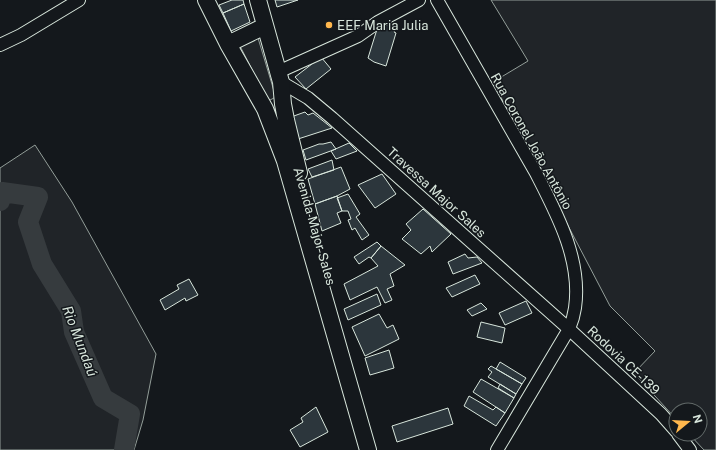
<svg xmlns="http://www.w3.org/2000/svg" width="716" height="450" font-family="'Public Sans',sans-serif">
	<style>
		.green { fill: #202428; stroke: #939e99 }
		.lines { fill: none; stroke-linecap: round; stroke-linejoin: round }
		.river { stroke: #363b3e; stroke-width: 20 }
		.building { fill: #2c363c; stroke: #d8e6dc }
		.minor-casing { stroke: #d8e6dc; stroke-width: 14 }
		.major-casing { stroke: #d8e6dc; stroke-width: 18 }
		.minor { stroke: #14181c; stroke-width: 12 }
		.major { stroke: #14181c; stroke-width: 16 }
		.poi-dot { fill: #ffb74d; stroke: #14181c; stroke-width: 1.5 }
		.labels { text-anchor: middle; stroke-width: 3; stroke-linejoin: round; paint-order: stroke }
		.poi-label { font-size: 13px; fill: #d8e6dc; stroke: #14181c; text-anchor: start }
		.street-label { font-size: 13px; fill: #d8e6dc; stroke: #14181c }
		.water-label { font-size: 14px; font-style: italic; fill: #d8e6dc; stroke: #14181c }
	</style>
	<rect width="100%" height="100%" fill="#14181c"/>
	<path class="green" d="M491 0H716V450H704L689 434H700V410H676V419L634 373 655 351 610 306 493 82 528 61 519 46Z
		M258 38 274 91 275 96 274 98 270 100 266 97 240 46Z
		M35 145 72 202 156 354 143 420 134 450H0V168Z"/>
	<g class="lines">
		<path class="river" d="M0 201 2 192 38 197 28 222 42 264 71 311 74 332 103 398 130 414 124 450"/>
	</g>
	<path class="building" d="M232 0H243L244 4 223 13 219 5Z
		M275 0H298L277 7Z
		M244 4 250 22 231 31 223 13Z
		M383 24 396 28 394 32 396 33 386 66 374 62 368 58 378 26 382 28Z
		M321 57 331 69 306 89 295 77Z
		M305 112 308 115 313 113 332 128 298 139 291 117Z
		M331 142 336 149 306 160 303 150 319 144H323Z
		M349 143 357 151 336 159 331 151Z
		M332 160 334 170 312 177 308 169Z
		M341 167 350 189 337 196 315 204 308 179Z
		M382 174 396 194 375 208 358 185Z
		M348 194 360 214 356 217 369 235 362 240 355 228 352 230 348 220 351 219 348 211H342L337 198Z
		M337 196 342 211 337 213 341 223 322 231 315 204Z
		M423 209 451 234 432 252 430 246 421 254 402 239 411 230 406 224Z
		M377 242 381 246 371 258 369 257 359 264 354 257Z
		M381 246 405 265 390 274 394 286 387 289 392 300 385 303 377 287 350 300 344 284 378 266 371 258Z
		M465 254 468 258 477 257 482 263 453 274 448 262Z
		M475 275 480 284 452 297 446 288Z
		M189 279 198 295 186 301 185 298 165 310 160 300 179 289 177 285Z
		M377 294 381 305 348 320 344 309Z
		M526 301 532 313 505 325 499 313Z
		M481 303 487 309 472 316 467 310Z
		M379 314 387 328 393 325 399 339 365 356 352 327Z
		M481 322 505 328 502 343 477 337Z
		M389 350 394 368 370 375 365 358Z
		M500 362 526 378 522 384 496 369Z
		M491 366 522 384 516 394 488 377 492 372 488 369Z
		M481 379 514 398 505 413 473 392Z
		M500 384 516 394 514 398 498 388Z
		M469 396 493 410 496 407 505 413 496 426 464 406Z
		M316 407 328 432 300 447 290 430 303 422 301 418Z
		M448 408 453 424 397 442 392 426Z"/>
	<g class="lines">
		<g class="minor-casing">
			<path id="minor" d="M437 0 536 173C557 214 582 260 575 308 574 315 572 322 569 329L497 450
				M0 45 21 35 79 0
				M278 72 358 36 378 22 419 0
				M281 82 308 98 332 118 569 329 661 414 676 431
				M678 434 690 450"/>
		</g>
		<g class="major-casing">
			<path id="major" d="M206 0 228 44 265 109 285 161 368 450
				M258 0 281 82 283 104 286 120 299 173
				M228 44 265 26"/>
		</g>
		<use href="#minor" class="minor"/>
		<use href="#major" class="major"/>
	</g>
	<circle class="poi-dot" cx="329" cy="25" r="4"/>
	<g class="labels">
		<g class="poi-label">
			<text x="337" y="30">EEF Maria Julia</text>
		</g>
		<g class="street-label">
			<text transform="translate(532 141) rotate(61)" y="5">Rua Coronel João Antônio</text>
			<text transform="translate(437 192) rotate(42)" y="5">Travessa Major Sales</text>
			<text transform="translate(315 226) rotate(74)" y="5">Avenida Major Sales</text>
			<text transform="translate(624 360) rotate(43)" y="5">Rodovia CE-139</text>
		</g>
		<g class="water-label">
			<text transform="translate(80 341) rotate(69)" y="5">Rio Mundaú</text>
		</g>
	</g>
	<g transform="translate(688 422) rotate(72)"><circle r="19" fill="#14181c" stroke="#626a69"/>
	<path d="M0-3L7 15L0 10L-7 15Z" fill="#ffb74d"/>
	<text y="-6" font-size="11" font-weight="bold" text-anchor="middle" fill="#d8e6dc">N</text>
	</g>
</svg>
